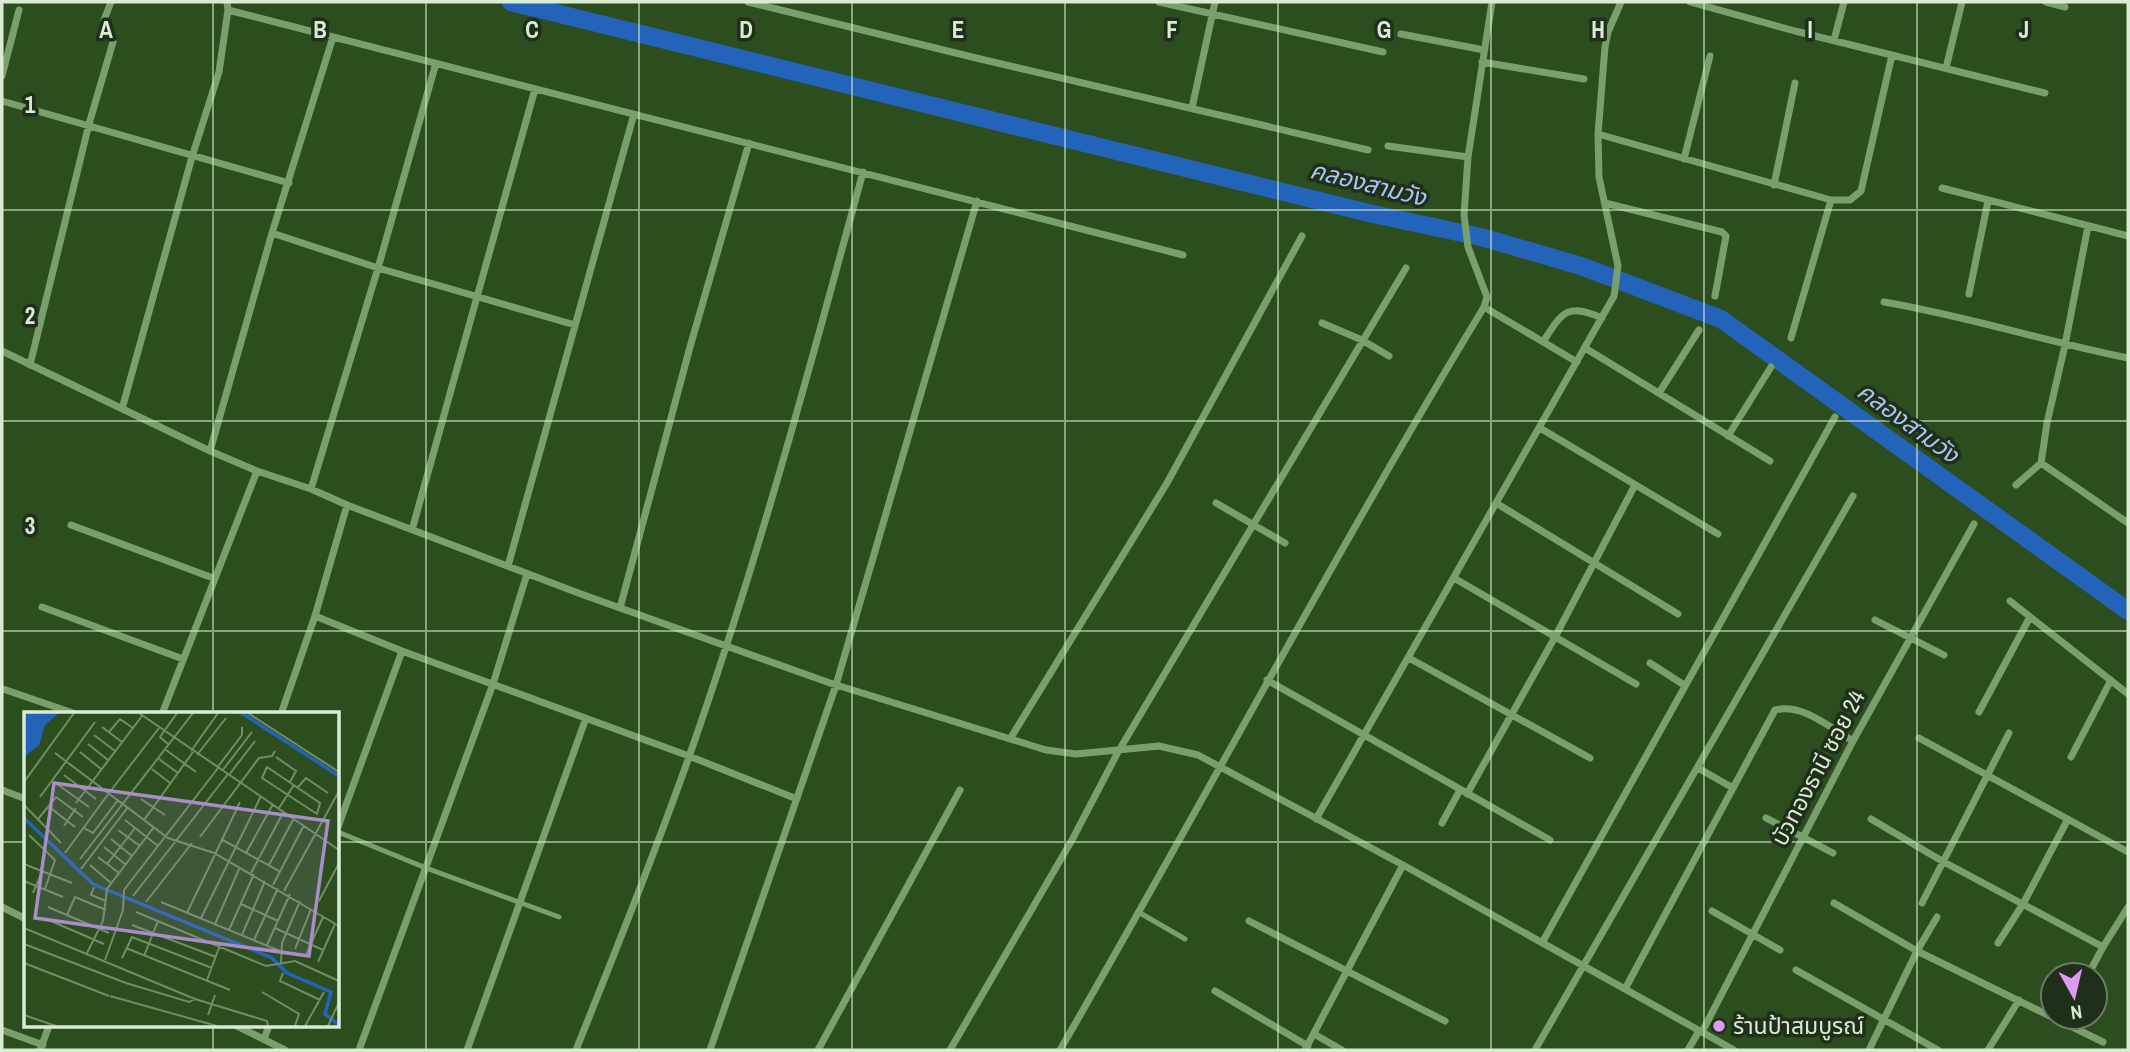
<svg xmlns="http://www.w3.org/2000/svg" width="2130" height="1052" font-family="'Archivo Narrow','Noto Sans Thai',sans-serif">
	<style>
		.lines { fill: none; stroke-linecap: round; stroke-linejoin: round }
		.canal { stroke: #2463ba; stroke-width: 18 }
		.lane { stroke: #79a06c; stroke-width: 5 }
		.street { stroke: #79a06c; stroke-width: 7 }
		.grid { fill: none; stroke: #d8ecd1; stroke-width: 2; stroke-opacity: 0.55 }
		.poi-dot { fill: #dd99f3; stroke: #202f1a; stroke-width: 2.5 }
		.labels { text-anchor: middle; stroke-width: 7; stroke-linejoin: round; paint-order: stroke }
		.street-label { font-size: 23px; fill: #d8ecd1; stroke: #202f1a }
		.poi-label { font-size: 23px; fill: #d8ecd1; stroke: #202f1a; text-anchor: start }
		.water-label { font-size: 24px; font-style: italic; fill: #a7c6f3; stroke: #202f1a }
		.inset-river { fill: none; stroke: #2463ba; stroke-width: 3.5 }
		.inset-road { fill: none; stroke: #718d66; stroke-width: 2 }
		.view { fill: #aa8cc8; fill-opacity: 0.15; stroke: #aa8cc8; stroke-width: 3.5 }
		.inset-edge { fill: none; stroke: #d8ecd1; stroke-width: 3.5 }
		.grid-label { font-size: 23px; text-anchor: middle; font-weight: bold; fill: #d8ecd1; stroke: #202f1a; stroke-width: 7; stroke-linejoin: round; paint-order: stroke }
	</style>
	<rect width="100%" height="100%" fill="#2c4e1e"/>
	<g class="lines">
		<path class="canal" d="M511 2 1373 214 1481 237 1581 266 1721 319 2128 611"/>
		<path class="lane" d="M338 832 426 868 559 917
			M1140 913 1185 939"/>
		<path class="street" d="M748 2 972 57 1368 150
			M1159 2 1383 52
			M1690 2 1795 31 2045 93
			M2046 2 2065 7
			M228 10 1183 255
			M104 20 111 2
			M1401 34 1484 50
			M1834 40 1844 2
			M1482 62 1584 79
			M1946 68 1962 2
			M2 76 19 10
			M2 101 289 183
			M1192 108 1215 2
			M1598 134 1831 200H1850L1861 191 1892 55
			M1388 146 1468 157
			M1684 159 1710 56
			M1774 185 1795 83
			M1942 188 2128 236
			M1605 203 1722 232 1726 236 1715 296
			M2088 226 2065 345 2047 423 2041 463 2128 523
			M272 233 378 268 575 325
			M1969 294 1988 201
			M1884 302C1967 316 2047 342 2128 358
			M1484 307 1577 362
			M1322 323 1362 340 1389 356
			M1791 338 1831 200
			M1543 342C1562 313 1566 302 1602 318
			M1585 348 1770 461
			M2 351 210 451 257 471 311 489 347 505 581 594 830 683 1046 750 1076 754 1159 746 1198 755 1403 865 1734 1050
			M30 365 89 124 113 42
			M1659 393 1699 330
			M122 409 192 157 219 72 228 10 227 2
			M1540 428 1718 534
			M1728 436 1771 367
			M210 451 272 233 333 37
			M2016 485 2041 463
			M311 489 378 268 436 63
			M1216 503 1285 543
			M1496 503 1678 614
			M71 525 213 578
			M412 530 535 89
			M508 566 634 114
			M1454 578 1636 684
			M2010 601 2128 694
			M42 607 183 659
			M620 608 690 347 749 143
			M315 616 402 651 689 756 797 799
			M1875 620 1944 655
			M1409 658 1590 758
			M1650 663 1684 685
			M1267 680 1550 840
			M3 689 76 714
			M1979 712 2030 617
			M162 714 257 471
			M281 714 315 616 347 505
			M1919 738 2128 852
			M1010 739 1167 483 1302 236
			M2071 757 2111 680
			M1698 768 1733 788
			M2 790 26 799
			M1467 794 1555 637 1635 485
			M1766 818 1833 853
			M1316 819 1614 296 1618 266 1599 177 1598 134 1605 47 1608 32 1621 2
			M1871 819 1942 861 2103 947 2128 907
			M1442 823 1460 790
			M338 827 402 651
			M1834 903 1917 951 2103 1042
			M1922 903 2009 733
			M2 907 26 919
			M1712 911 1780 950
			M1249 921 1445 1021
			M1542 943 1835 417
			M1998 943 2023 904 2068 819
			M1796 970 1938 1050
			M2088 975 2103 947
			M1625 989 1775 710C1803 703 1830 728 1853 741
			M1215 991 1308 1046
			M237 1026 285 1050
			M2 1030 43 1045
			M1702 1032 1853 741 1974 524
			M1314 1034 1342 1050
			M264 1039 269 1026
			M40 1050 49 1026
			M359 1050 493 684 527 574
			M467 1050 586 718
			M576 1050C615 952 655 854 690 754 757 563 810 368 863 172
			M710 1050 836 685 977 201
			M818 1050 960 790
			M950 1050 1072 840 1118 752 1406 268
			M1060 1050C1203 803 1336 551 1484 307L1487 297 1468 247 1464 215 1468 157 1492 2
			M1305 1050 1403 865
			M1535 1050 1853 496
			M1688 1050 1699 1031
			M1869 1050 1917 951 1937 917
			M1988 1050 2019 1000"/>
	</g>
	<path class="grid" d="M213 2V714M426 2V1050M639 2V1050M852 2V1050M1065 2V1050M1278 2V1050M1491 2V1050M1704 2V1050M1917 2V1050M2 210H2128M2 421H2128M2 631H2128M2 842H26M338 842H2128M213 1026V1050"/>
	<circle class="poi-dot" cx="1719" cy="1026" r="7"/>
	<g class="labels">
		<g class="street-label">
			<text transform="translate(1818 768) rotate(-62)" y="8">บัวทองธานี ซอย 24</text>
		</g>
		<g class="poi-label">
			<text x="1733" y="1034">ร้านป้าสมบูรณ์</text>
		</g>
		<g class="water-label">
			<text transform="translate(1368 184) rotate(14)" y="8">คลองสามวัง</text>
			<text transform="translate(1908 423) rotate(36)" y="8">คลองสามวัง</text>
		</g>
	</g>
	<g transform="translate(24 712)">
		<rect width="315" height="315" fill="#2c4e1e"/>
		<path d="M0 1H35L21 13 15 33 0 45Z" fill="#2463ba"/>
		<path class="inset-river" d="M218 1 315 64M0 106 69 172 248 246 263 261 307 280 301 302 315 313"/>
		<path class="inset-road" d="M115 1 315 138M224 1 315 60M78 15 98 30M85 20 96 7 109 16M70 23 91 39M64 32 84 48M144 32 136 25 153 1M142 38 172 60M167 39 194 1M56 40 77 57M31 41 144 126 190 141 315 214M173 43 202 6M252 45 272 59 266 70M135 47 154 61M243 55 296 91 293 102 238 66ZM193 56 218 23V15M128 57 146 71M198 59 228 20M40 63 72 87M205 63 231 29M0 70 50 1M33 72 65 95M274 75 282 66 304 81M85 81 135 16M16 85 71 10M117 87 141 103M52 91 118 4M0 93 37 131M24 94 51 115M255 96 270 73M14 107 32 85 59 105M101 108 134 134M120 108 169 40M40 114 52 96M60 116 69 121 94 88M94 118 116 134M5 123 31 148 21 177M176 125 235 46 248 44 251 39M87 127 108 144M197 127 255 159M80 135 102 153M41 141 85 81M222 141 249 92M74 145 95 161M56 147 169 1M0 152 48 171M83 152 111 116M66 153 87 171M245 153 270 106M57 157 104 95M227 161 260 99M0 169 39 185M249 173 280 113M70 175 67 183 82 189M260 179 315 79M9 181 18 160M109 184 204 62M295 189 315 151M122 190 168 131M137 190 256 239M217 192 254 209M24 195 85 221M112 200 242 254 271 249 315 269M163 201 216 90M43 203 51 185 82 198M20 206 80 232M177 206 237 84M191 212 216 155M108 213 192 245M0 216 171 287 243 309 244 314M251 216 299 238M205 218 230 162M218 223 241 169M230 228 254 176M0 232 102 271 165 290 171 287M243 233 266 182M102 236 206 278M271 237 287 197M63 241 79 209 83 177 130 115M282 243 299 205M120 244 134 209M98 246 108 225 188 256M81 248 99 198 100 178 194 56M294 250 311 212M0 251 85 284M257 252 258 231 276 189M259 261 256 269 296 288M183 268 196 233M238 280 275 302 271 314M86 284 193 314M0 303 32 314M184 303 191 283M281 314 300 280M304 314 315 290"/>
		<path class="view" d="M30 71 304 109 285 244 11 206Z"/>
		<rect width="315" height="315" class="inset-edge"/>
	</g>
	<g class="grid-label">
		<text x="106" y="38">A</text>
		<text x="320" y="38">B</text>
		<text x="532" y="38">C</text>
		<text x="746" y="38">D</text>
		<text x="958" y="38">E</text>
		<text x="1172" y="38">F</text>
		<text x="1384" y="38">G</text>
		<text x="1598" y="38">H</text>
		<text x="1810" y="38">I</text>
		<text x="2024" y="38">J</text>
		<text x="30" y="113">1</text>
		<text x="30" y="324">2</text>
		<text x="30" y="534">3</text>
	</g>
	<rect width="2130" height="1052" fill="none" stroke="#d8ecd1" stroke-width="7"/>
	<g transform="translate(2074 996) rotate(172)"><circle r="33" fill="#202f1a" stroke="#6a7b63" stroke-width="2"/>
	<path d="M0-5L12 26L0 18L-12 26Z" fill="#dd99f3"/>
	<text y="-10" font-size="19" font-weight="bold" text-anchor="middle" fill="#d8ecd1">N</text>
	</g>
</svg>
